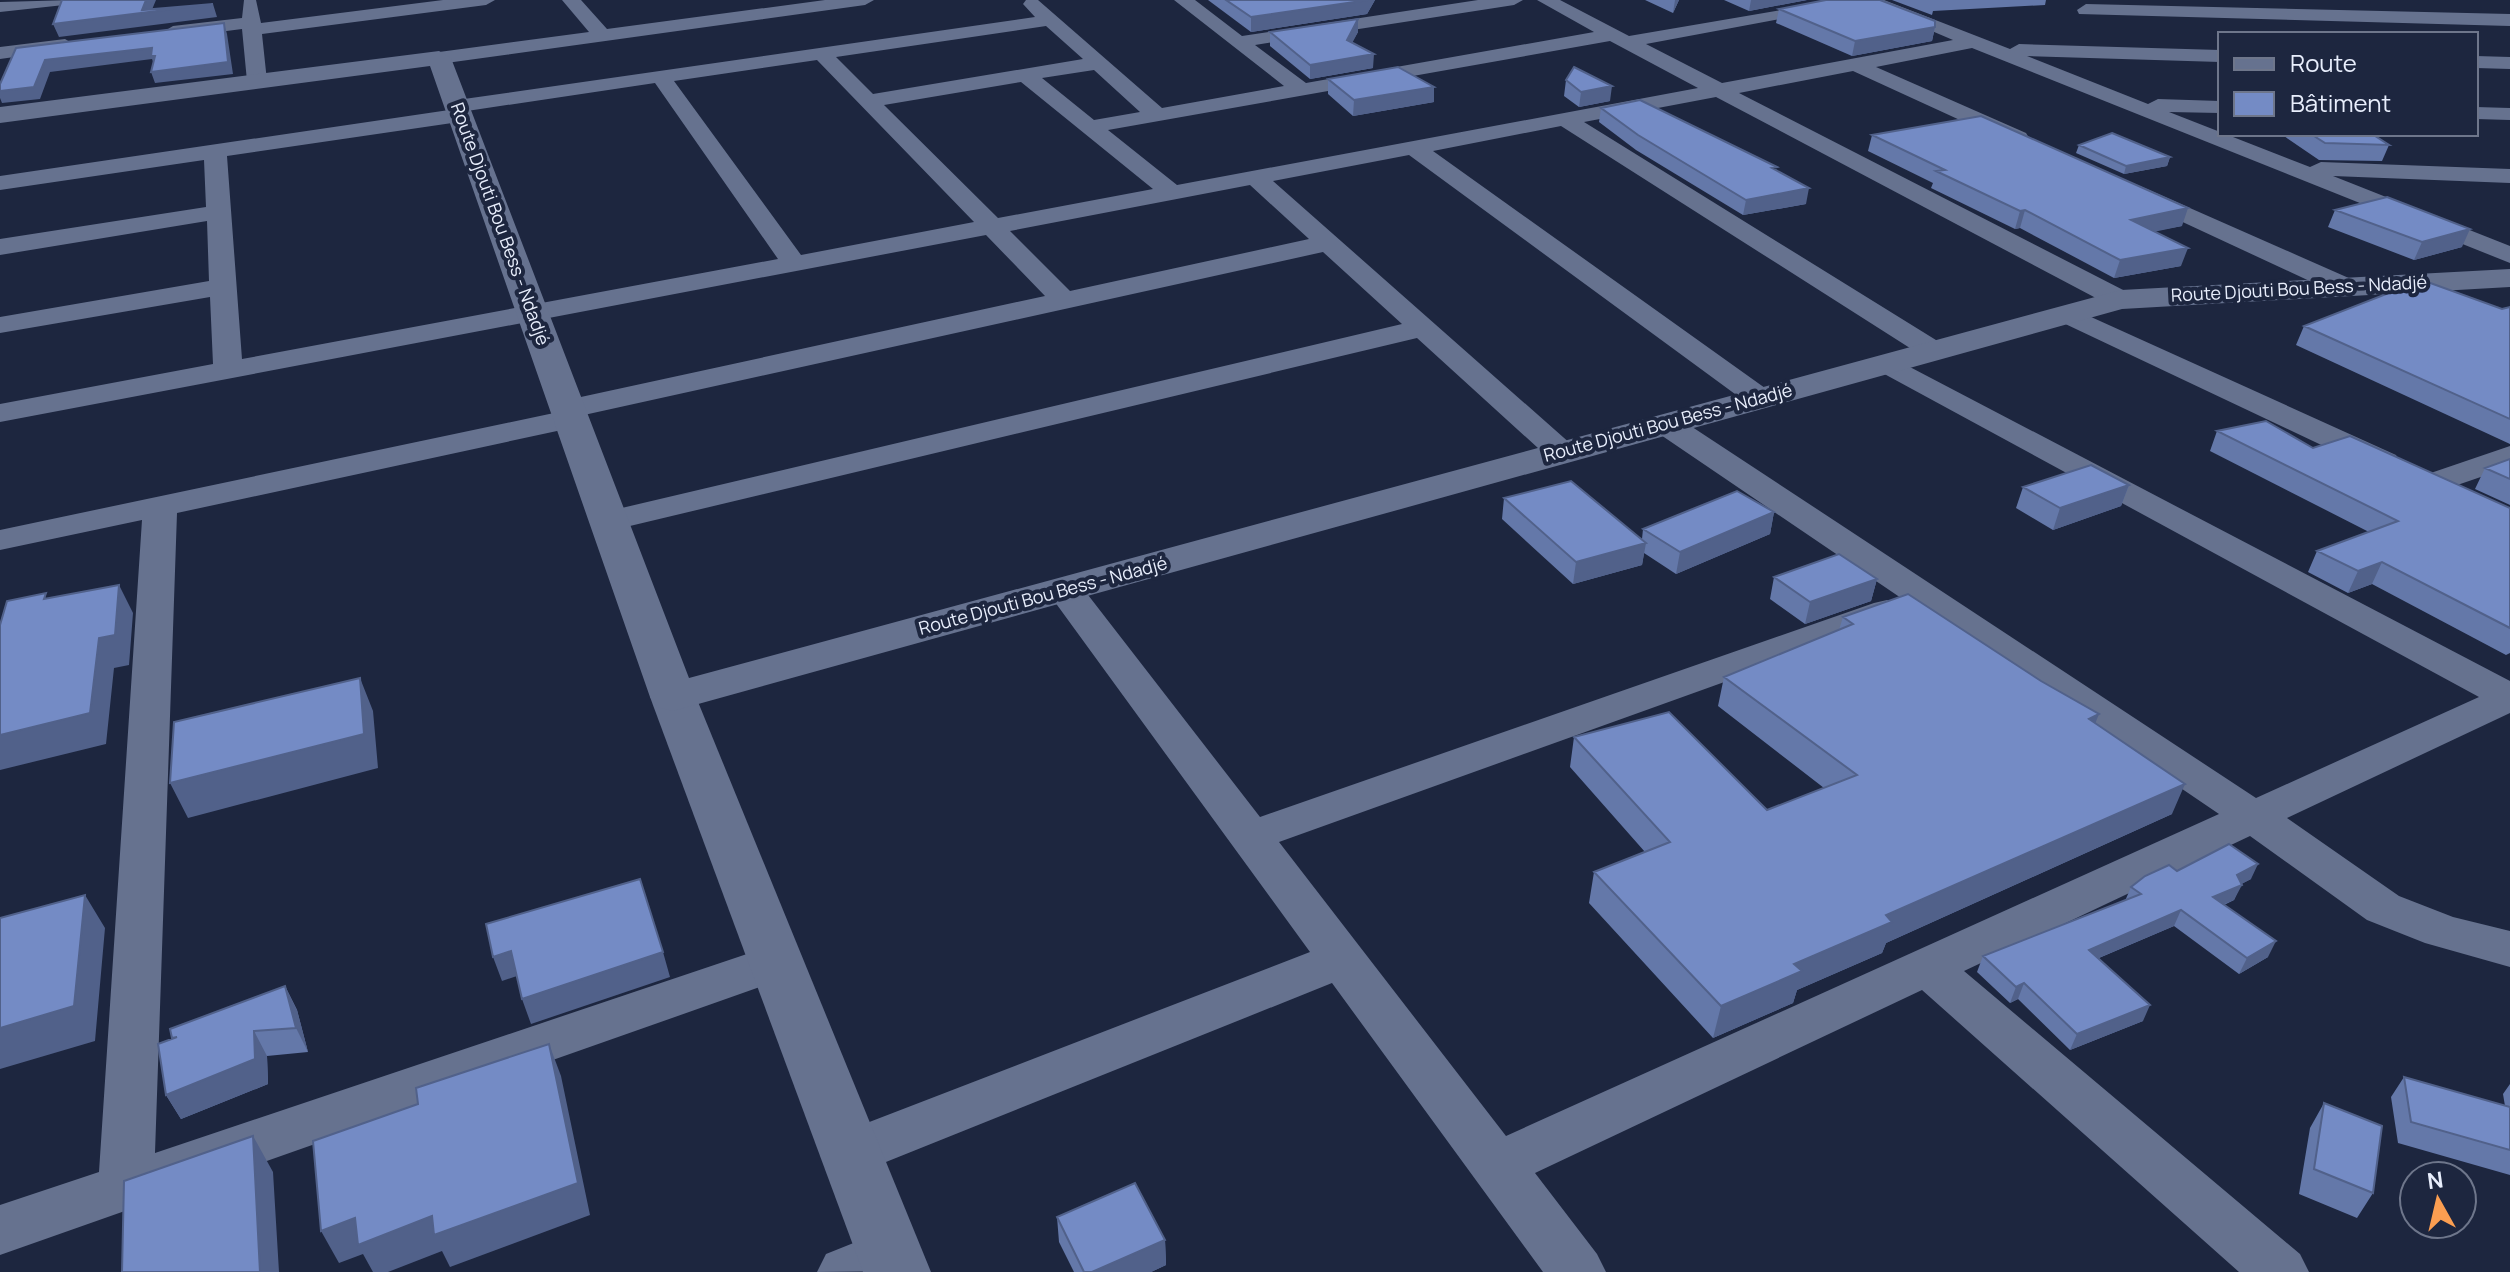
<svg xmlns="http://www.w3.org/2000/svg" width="2510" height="1272" font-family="Manrope,sans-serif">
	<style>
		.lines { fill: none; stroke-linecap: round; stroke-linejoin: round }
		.minor { fill: #66728f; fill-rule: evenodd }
		.tertiary { fill: #66728f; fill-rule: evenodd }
		.secondary { fill: #66728f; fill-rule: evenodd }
		.wall { fill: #6478a9 }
		.shaded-wall { fill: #51618a }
		.building { fill: #748bc5; stroke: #51618a; stroke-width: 2 }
		.labels { text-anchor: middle; stroke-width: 8; stroke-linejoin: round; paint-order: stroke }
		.far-street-label { font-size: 18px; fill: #e8eefc; stroke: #1d263f }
	</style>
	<rect width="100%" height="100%" fill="#1d263f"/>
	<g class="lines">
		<path class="minor" d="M73 0 64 5 0 12V2Z
			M244 0H256L261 23 443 0H495L486 5 262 34 267 81 257 87 247 81 242 29 173 38 163 32 173 26 242 18Z
			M562 0H581L607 29 825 0H874L865 5 439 64 429 58 439 52 589 32Z
			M1026 0H1038L1162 108 1284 86 1174 0H1195L1242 36 1478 0H1523L1514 5 1255 45 1306 83 1594 32 1537 0H1560L1629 36 1834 1 1837 5 1828 10 1646 44 1722 83 1953 40 1859 0H1884L2010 49 2019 44 2220 50V62L2027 56 2148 104 2158 99 2220 101V113L2169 112 2310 167 2321 162 2510 169V183L2333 176 2510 246V263L1972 48 1876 67 2026 133 2029 138 2026 143H2010L1853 71 1739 93 2131 294 2135 300 2131 306H2111L1716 97 1584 122 1944 345 1949 351 1944 357H1924L1561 126 1433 151 1772 393 1776 399 1772 405H1750L1409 155 1273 181 1572 445 1577 452 1572 459 1561 462 1550 459 1417 338 609 531 597 528 592 521 597 514 609 511 1402 324 1323 252 584 415 587 419 582 426 571 428 177 513 155 1153 777 944 794 949 801 962 794 975 0 1255V1205L99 1172 142 520 0 550V530L554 413 552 409 556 402 567 400 1045 296 986 235 0 422V404L213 364 210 297 0 333V317L209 281 207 221 0 255V239L206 207 204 160 0 190V176L449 110 446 106 449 101 457 100 1035 17 1023 4ZM1046 26 1083 59 873 94 836 57ZM1610 41 1698 88 1177 185 1108 130ZM817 60 974 222 801 255 674 81ZM1094 70 1140 112 1094 120 1042 78ZM1021 82 1153 189 998 218 884 105ZM655 83 778 259 242 359 227 156 459 122 467 120 470 115 467 111ZM1250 185 1309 239 1070 291 1010 231Z
			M2086 4 2510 14V26L2079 14 2077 10Z
			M65 39 75 45 72 49 0 59V47Z
			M2476 56 2510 57V69L2476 68Z
			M2476 107 2510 108V120L2476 119Z
			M2140 186 2351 279 2355 285 2351 291H2331L2131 198 2128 193 2131 188Z
			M2069 307 2396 455 2400 462 2396 469 2384 472 2372 469 2059 321 2055 315 2059 309Z
			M1887 355 2510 681V713L2287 818 2399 896 2453 917 2510 931V967L2425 943 2367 920 2250 836 1964 971 2300 1254 2309 1272H2239L1922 990 1535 1173 1597 1254 1606 1272H1543L1332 983 871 1168 852 1175 833 1168 825 1152 833 1136 1310 952 1052 598 1047 590 1052 582 1065 579 1078 582 1260 817 1874 603 1887 600 1900 603 1906 611 1900 619 1279 842 1506 1136 2219 814 1655 431 1650 424 1655 417H1677L2256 798 2479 697 1877 370 1872 364 1877 358Z
			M2510 446V467L2431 494 2419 491 2414 484 2419 477Z
			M891 1228 911 1235 920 1253 911 1271 817 1272 826 1254Z"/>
		<path class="tertiary" d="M673 683 689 687 696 697 931 1272H863L650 697 657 687Z"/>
		<path class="secondary" d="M439 51 451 58 689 678 2121 290 2510 269V287L2122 309 673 711 657 707 650 697 430 66 0 123V107Z"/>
	</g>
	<path class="wall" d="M1208 0H1375L1367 14 1251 32Z
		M1645 0H1679L1673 13Z
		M1724 0H1807L1749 11Z
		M1892 0H2046L2045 5 1933 11 1932 15Z
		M1779 9 1935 27 1932 41 1852 56 1776 23Z
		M1358 19V32L1352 42 1373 68 1310 79 1270 46V32Z
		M1328 79 1434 87V102L1353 116 1328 94Z
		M1566 80 1610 101 1579 107 1564 96Z
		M1601 108 1777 170 1806 204 1743 215 1636 150 1599 122Z
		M2281 134H2372L2389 145 2382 161 2319 160Z
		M1872 135 2182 226 2154 231 2181 266 2114 278 2020 228 2015 229 1931 188 1933 183 1868 151Z
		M2079 145 2170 157 2167 166 2124 174 2076 153Z
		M2335 210 2462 247 2414 260 2328 227Z
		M2510 307V444L2296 345 2304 326 2502 309Z
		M2217 431 2313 448 2510 508V653L2506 655 2372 584 2348 593 2308 572 2317 551 2369 532 2210 451Z
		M2510 459V505L2475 489 2485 468Z
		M2129 485 2121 506 2053 530 2016 508 2023 487Z
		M1504 498 1642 539 1643 529 1774 512 1770 534 1676 574 1644 553 1642 565 1573 584 1502 519Z
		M1774 577 1877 579 1871 601 1805 624 1770 599Z
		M1843 617 2095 723 2172 814 1886 943 1882 953 1797 990 1793 1003 1713 1038 1589 903 1594 872 1645 852 1570 767 1574 737 1767 810 1824 788 1718 706 1724 677 1839 630Z
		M2177 871 2251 879 2241 884 2234 900 2224 905 2268 957 2239 974 2174 926 2099 958 2143 1021 2070 1050 2018 999 2010 1003 1977 972 1983 956 2125 901 2131 887Z
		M285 986 297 1010 308 1052 267 1056 268 1084 181 1119 166 1095 173 1039 170 1029Z
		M2404 1077 2505 1106 2503 1094 2510 1084V1175L2398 1143 2391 1097Z
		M2324 1103 2373 1193 2357 1218 2299 1194 2310 1128Z
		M1057 1217 1165 1240 1166 1265 1151 1272H1074L1059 1242Z"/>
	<path class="shaded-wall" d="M146 0H156L151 12 213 4 217 17 59 37 53 24 142 10Z
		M1368 0H1375L1367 14 1251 32V17Z
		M1675 0H1679L1673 13Z
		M1751 0H1807L1749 11Z
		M1358 19V32L1347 53V40Z
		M224 23 227 34 233 74 155 83 151 72Z
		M1935 27 1932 41 1852 56 1855 41Z
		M152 48 159 67H155L152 59 50 72 40 99 2 103 0 98V91L45 60Z
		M1374 54 1373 68 1310 79V65Z
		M1612 86 1610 101 1579 107 1581 92Z
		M1434 87V102L1353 116 1354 100Z
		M2170 157 2167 166 2124 174 2126 166Z
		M1809 188 1806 204 1743 215 1746 200Z
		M2188 208 2182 226 2125 238 2131 220Z
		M2025 210 2020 228 2015 229 2020 211Z
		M2470 229 2462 247 2414 260 2422 242Z
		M2188 248 2181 266 2114 278 2120 260Z
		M2129 485 2121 506 2053 530 2060 508Z
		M1774 512 1770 534 1676 574 1680 552Z
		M1646 543 1642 565 1573 584 1576 562Z
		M2382 562 2372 584 2348 593 2358 571Z
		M1877 579 1871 601 1805 624 1810 602Z
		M119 585 133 613 129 665 114 668 106 744 0 770V735L99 638Z
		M360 678 373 711 378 768 188 818 170 783Z
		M2099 714 2087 744 2089 719Z
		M2185 784 2172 814 1886 943 1882 953 1797 990 1793 1003 1713 1038 1721 1006 1794 964 1886 915Z
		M2258 864 2251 879 2234 888 2242 885 2234 900 2206 912 2213 897 2237 875Z
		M85 895 105 928 95 1041 0 1069V1028Z
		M2181 910 2174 926 2082 965 2089 950Z
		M2276 941 2268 957 2239 974 2247 958Z
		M511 951 520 975 502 981 493 957Z
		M663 952 670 977 531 1024 522 999Z
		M2024 983 2018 999 2010 1003 2016 987Z
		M285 986 297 1010 308 1052 296 1028Z
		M2150 1005 2143 1021 2070 1050 2077 1034Z
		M254 1031 267 1056 268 1084 181 1119 166 1095Z
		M549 1044 561 1076 590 1215 450 1267 442 1251 388 1272H373L363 1254 339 1263 321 1231 355 1218Z
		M253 1136 273 1172 279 1272H260Z
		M1165 1240 1166 1265 1151 1272H1092Z"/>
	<path class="building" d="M62 0H146L142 10 213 4 53 24Z
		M1226 0H1368L1251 17Z
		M1826 0H1880L1935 21V27L1855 41 1779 9Z
		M1358 19 1347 40 1374 54 1310 65 1270 32Z
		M224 23 228 62 151 72 155 56H151L152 48 45 60 34 87 0 91V84L16 48Z
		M1398 67 1434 87 1354 100 1328 79Z
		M1574 67 1612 86 1581 92 1566 80Z
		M1640 100 1777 167 1772 168 1809 188 1746 200 1638 135 1601 108Z
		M1981 116 2188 208 2131 220 2188 248 2120 260 2025 210 2020 211 1936 171 1945 170 1872 135Z
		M2112 133 2170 157 2126 166 2079 145Z
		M2311 134H2372L2389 145 2325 143Z
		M2387 197 2470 229 2422 242 2335 210Z
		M2422 280 2502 309 2510 307V419L2304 326Z
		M2266 421 2313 448 2350 436 2510 508V628L2382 562 2358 571 2317 551 2398 521 2217 431Z
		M2510 459V479L2485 468Z
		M2091 465 2129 485 2060 508 2023 487Z
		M1571 481 1646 543 1576 562 1504 498Z
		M1737 491 1774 512 1680 552 1643 529Z
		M1839 554 1877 579 1810 602 1774 577Z
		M119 585 115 635 99 638 90 713 0 735V625L7 601 46 593 44 599Z
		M1908 594 2041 681 2099 714 2089 719 2185 784 1886 915 1892 922 1794 964 1802 971 1721 1006 1594 872 1670 842 1574 737 1669 712 1767 810 1857 775 1724 677 1853 624 1843 617Z
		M360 678 364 734 170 783 174 722Z
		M2229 844 2258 864 2237 875 2242 885 2213 897 2276 941 2247 958 2181 910 2089 950 2150 1005 2077 1034 2024 983 2016 987 1983 956 2141 894 2131 887 2145 876 2169 865 2177 871Z
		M640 879 663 952 522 999 511 951 493 957 486 924Z
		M85 895 74 1006 0 1028V918Z
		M285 986 296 1028 254 1031 255 1059 166 1095 158 1044 177 1037 172 1038 170 1029Z
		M549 1044 578 1183 434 1235 432 1216 358 1245 355 1218 321 1231 313 1141 418 1104 416 1088Z
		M2404 1077 2510 1107V1150L2411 1122Z
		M2324 1103 2382 1126 2373 1193 2314 1169Z
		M253 1136 260 1272H122L124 1181Z
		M1135 1183 1165 1240 1092 1272H1084L1057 1217Z"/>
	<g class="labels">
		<g class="far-street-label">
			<text transform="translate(500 224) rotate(70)" y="6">Route Djouti Bou Bess - Ndadjé</text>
			<text transform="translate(2299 289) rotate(-3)" y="6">Route Djouti Bou Bess - Ndadjé</text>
			<text transform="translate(1668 423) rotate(-15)" y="6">Route Djouti Bou Bess - Ndadjé</text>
			<text transform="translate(1043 596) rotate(-15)" y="6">Route Djouti Bou Bess - Ndadjé</text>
		</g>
	</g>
	<rect x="2218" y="32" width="260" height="104" fill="#1d263f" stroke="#6e768b" stroke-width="2"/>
	<rect x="2234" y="58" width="40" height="12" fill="#66728f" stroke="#6e768b" stroke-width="2"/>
	<text x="2290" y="72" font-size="24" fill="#e8eefc">Route</text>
	<rect x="2234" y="92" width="40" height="24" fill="#748bc5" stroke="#6e768b" stroke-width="2"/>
	<text x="2290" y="112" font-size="24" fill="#e8eefc">Bâtiment</text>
	<g transform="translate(2438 1200) rotate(352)"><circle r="38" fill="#1d263f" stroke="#6e768b" stroke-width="2"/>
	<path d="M0-6L14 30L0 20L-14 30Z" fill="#fb9e51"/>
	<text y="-12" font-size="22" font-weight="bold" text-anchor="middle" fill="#e8eefc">N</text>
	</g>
</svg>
